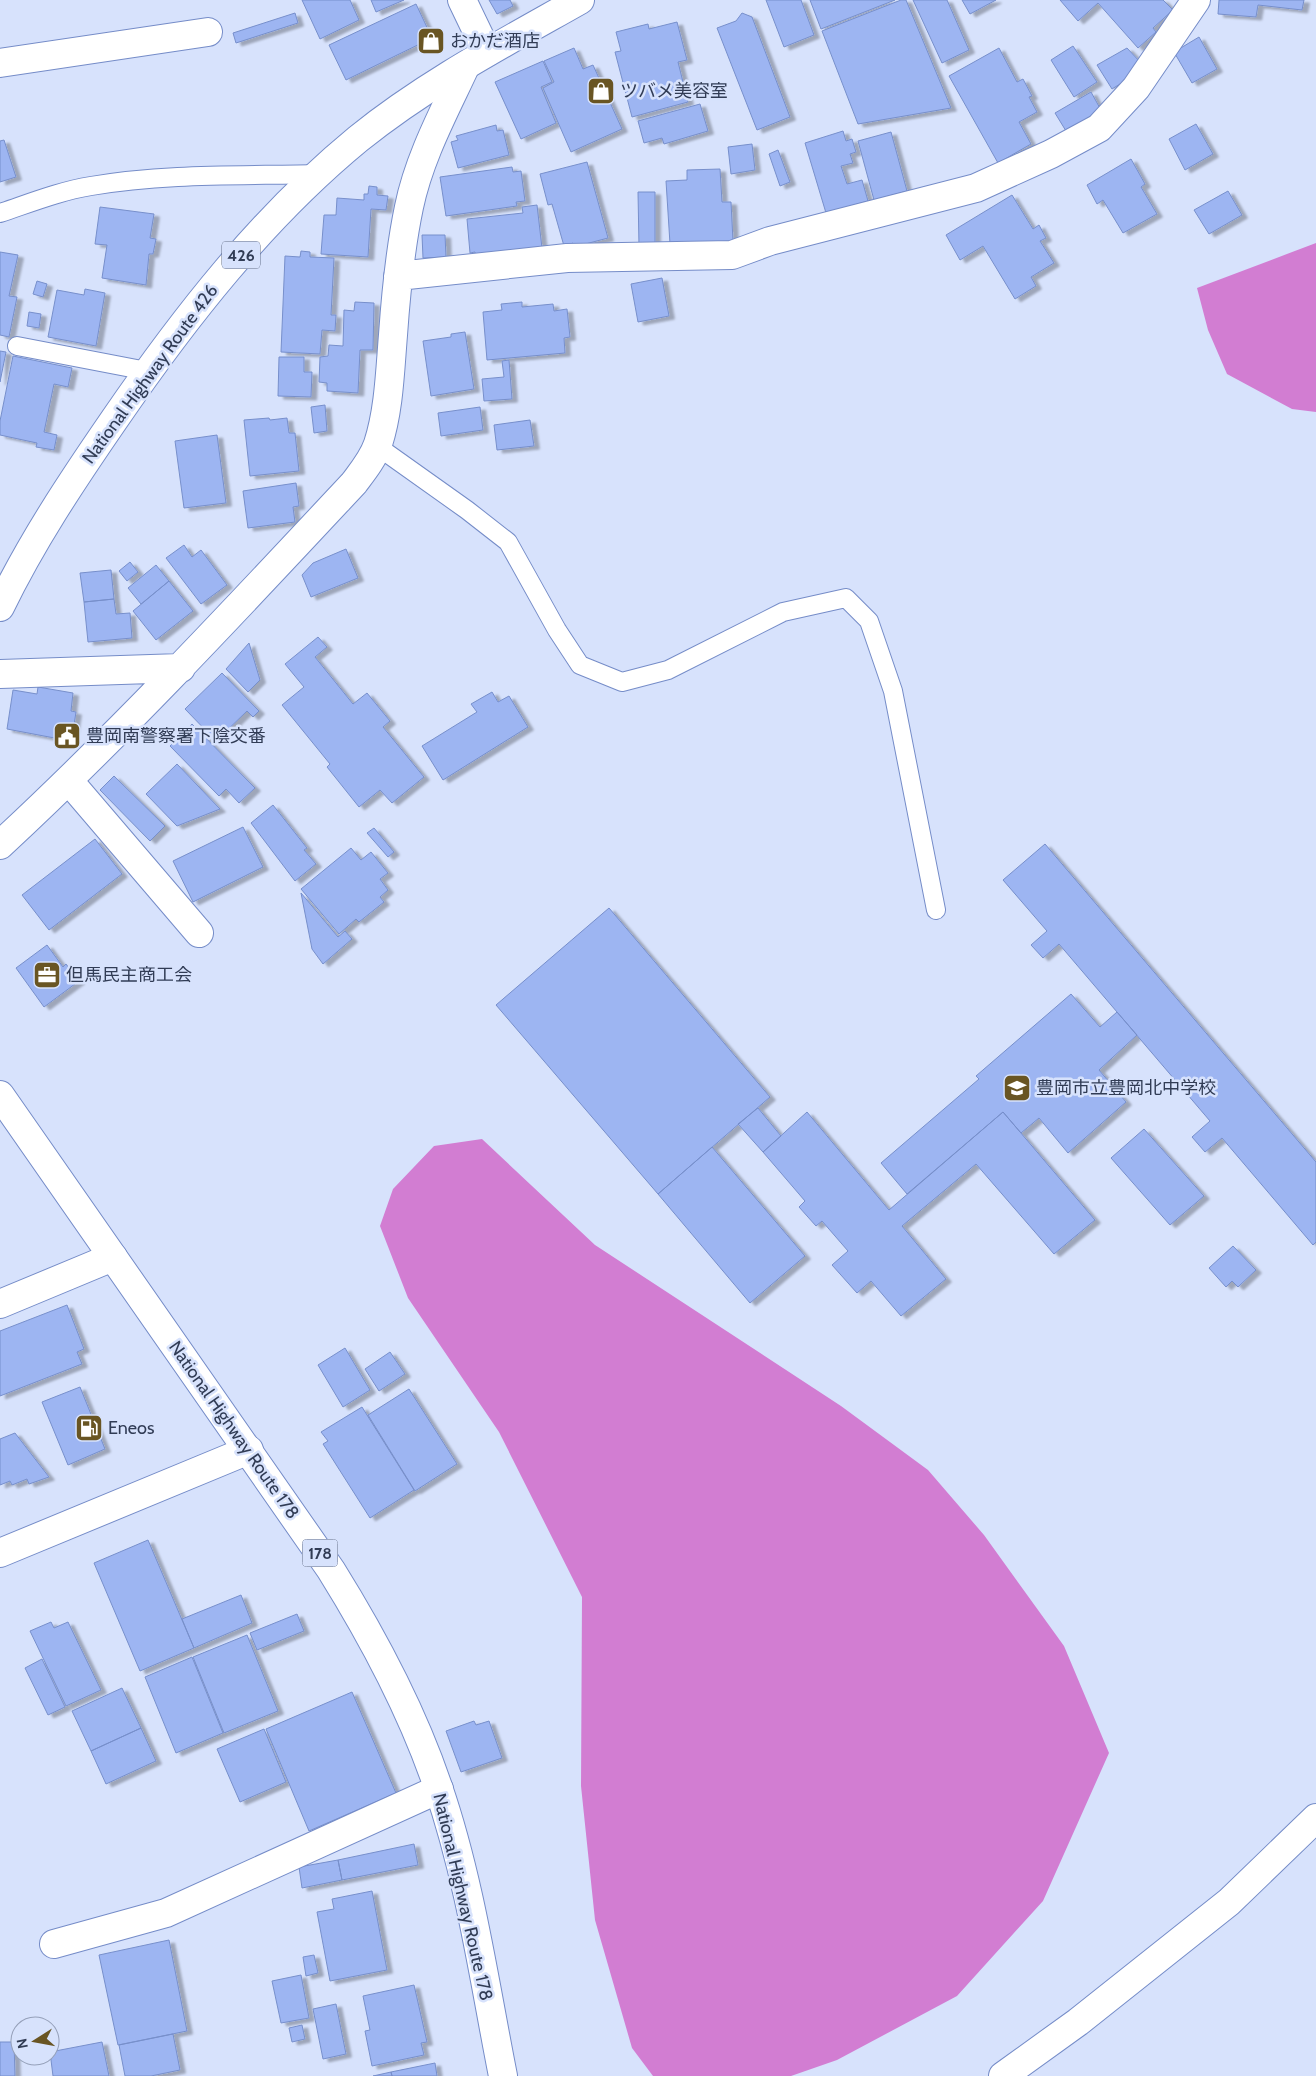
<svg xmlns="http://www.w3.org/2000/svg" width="1316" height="2076" font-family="Cabin,'Noto Sans JP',sans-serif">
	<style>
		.forest { fill: #d27dd2 }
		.building { fill: #9db5f2; stroke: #778fcb; filter: url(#shadow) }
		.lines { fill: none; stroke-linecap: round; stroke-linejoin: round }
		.service-casing { stroke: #758cc8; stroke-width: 20 }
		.minor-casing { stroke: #758cc8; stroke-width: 30 }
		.tertiary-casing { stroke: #758cc8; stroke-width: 30 }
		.trunk-casing { stroke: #758cc8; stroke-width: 30 }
		.service { stroke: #fff; stroke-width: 18 }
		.minor { stroke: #fff; stroke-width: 28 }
		.tertiary { stroke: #fff; stroke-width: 28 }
		.trunk { stroke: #fff; stroke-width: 28 }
		.labels { text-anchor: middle; stroke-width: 5; stroke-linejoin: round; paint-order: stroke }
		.shield { fill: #d7e2fc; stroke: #636e87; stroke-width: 1 }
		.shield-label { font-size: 16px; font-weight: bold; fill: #313c55 }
		.poi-label { font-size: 18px; fill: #313c55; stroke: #d7e2fc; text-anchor: start }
		.street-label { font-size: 18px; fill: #313c55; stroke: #d7e2fc }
	</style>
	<defs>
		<filter id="shadow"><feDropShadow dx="5.5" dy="3" stdDeviation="1" flood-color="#0004"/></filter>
	</defs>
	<rect width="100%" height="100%" fill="#d7e2fc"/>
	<path class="forest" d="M1316 243V412L1292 409 1227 374 1208 330 1197 288Z
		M482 1139 595 1245 841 1406 928 1470 984 1535 1064 1646 1109 1753 1043 1901 957 1996 837 2060 791 2076H653L632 2048 595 1920 581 1786 582 1597 499 1432 408 1298 380 1226 393 1189 434 1146Z"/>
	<path class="building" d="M302 0H350L359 20 320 39Z
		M371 0H404L376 12Z
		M489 0H510L513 6 497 14Z
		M766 0H801L814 35 784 47Z
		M810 0H895L821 29Z
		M901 0H906L951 108 858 124 822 31Z
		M913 0H947L969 50 942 63Z
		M962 0H996L970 14Z
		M1060 0H1163L1173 10 1153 28 1156 32 1138 48 1098 3 1078 21Z
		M1219 0H1304L1302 10 1258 5 1256 17 1218 14Z
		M416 4 432 38 346 80 329 45Z
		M295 13 298 23 236 43 233 33Z
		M742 13 752 17 790 117 757 130 717 28 736 21Z
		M677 22 687 60 678 62 688 102 632 117 615 52 621 51 616 32 648 24 649 29Z
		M1199 37 1217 69 1192 83 1174 52Z
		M1073 46 1097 82 1074 97 1051 60Z
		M574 48 583 69 593 65 622 129 571 152 543 88 554 82 544 61Z
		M999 48 1017 82 1023 79 1032 96 1029 97 1037 112 1019 122 1031 144 998 163 949 76Z
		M1127 48 1141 63 1128 79 1112 89 1097 65Z
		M543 61 552 82 541 87 556 123 521 139 495 82Z
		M1091 92 1101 110 1066 131 1055 113Z
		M700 104 708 131 664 144 662 138 644 143 638 121Z
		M1196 124 1213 154 1185 170 1169 139Z
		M496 125 497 131 503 130 509 155 458 168 451 142 458 140 456 136Z
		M843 131 846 141 852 139 856 152 850 154 853 163 841 166 847 184 862 180 868 201 826 213 805 143Z
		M891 132 907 191 874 200 858 141Z
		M4 140 16 177 0 182V141Z
		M752 144 755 170 731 174 728 147Z
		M778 150 790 182 780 186 769 154Z
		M1131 159 1145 184 1141 187 1157 214 1123 233 1103 200 1097 204 1087 185Z
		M587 162 608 238 574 247 573 243 564 246 552 204 548 205 540 174Z
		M512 167 513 172 521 171 525 201 516 202 517 206 446 216 440 177Z
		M720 169 722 202H731L733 241 670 244 666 181 687 180V170Z
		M369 186 377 187V195L388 196 386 210 371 209 368 257 321 254 324 215H336L337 198 364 200V194H368Z
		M1228 191 1242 215 1209 234 1194 210Z
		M638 192H655V247H639Z
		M1012 195 1033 229 1039 225 1046 238 1040 241 1054 263 1031 277 1036 286 1015 299 983 246 960 260 946 235Z
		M537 205 542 248 476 258 475 252 470 253 467 219 523 213 522 207Z
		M100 207 154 214 150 238 156 239 153 254H149L146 285 102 278 107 245 95 244Z
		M422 235H445L446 257 423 258Z
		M301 251 310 252V257L334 258 331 315H336L335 331 322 330 320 354 281 352 285 256 300 257Z
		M0 252 18 255 9 296 17 297 9 337 0 335Z
		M662 278 669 316 638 322 631 284Z
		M37 281 47 284 43 297 33 294Z
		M85 289 105 293 96 346 48 337 57 290 84 295Z
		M355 302 374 303 373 350H360L358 393 327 391V383L319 382 320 357 328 356 329 345 343 346 344 310 354 311Z
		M522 302V307L553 304 554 311 567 309 570 337 564 338 565 353 487 360 483 312 502 310 501 304Z
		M29 312 41 314 39 328 27 326Z
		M465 332 474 389 431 396 423 341 451 337V334Z
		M0 351 6 352 0 382Z
		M13 356 72 368 68 387 54 384 44 432 57 435 54 450 36 447 37 443 0 435V421Z
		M279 357H304V372H312L311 397 278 396Z
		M509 360 512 399 484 401 482 379 504 377 502 361Z
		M325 405 327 431 314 433 311 407Z
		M480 407 483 430 441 436 438 413Z
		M269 418 270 420 287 418 289 433H295L299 471 250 476 244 420Z
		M530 420 534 446 497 450 494 425Z
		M217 435 226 503 184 508 175 441Z
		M296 483 299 506 293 507 295 522 248 528 243 491Z
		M184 545 192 557 201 550 227 585 201 604 166 558Z
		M346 549 358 578 311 597 302 575 313 563Z
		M130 562 138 572 127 581 119 571Z
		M156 565 169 581 141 604 128 588Z
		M111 570 114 599 84 602 80 573Z
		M169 581 193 611 156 640 133 611Z
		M114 599 116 614 130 613 132 638 88 642 84 602Z
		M318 637 327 647 315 657 353 704 367 693 390 721 383 727 424 777 392 803 380 790 359 807 327 767 330 764 282 705 304 687 285 664Z
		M249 643 260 680 248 692 226 669Z
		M222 673 259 711 253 717 247 711 216 741 185 709Z
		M38 687 73 693 71 711 76 712 73 731 67 730 65 740 7 729 13 690 37 694Z
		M492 692 498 702 509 696 528 727 443 780 422 746 477 712 471 704Z
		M192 724 255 788 239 803 226 789 219 796 170 746Z
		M177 764 220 809 177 826 146 794Z
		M114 776 165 826 150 841 100 790Z
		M273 805 307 848 304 850 316 864 295 881 251 823Z
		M243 827 263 867 193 902 173 861Z
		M374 828 394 852 388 857 367 833Z
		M95 839 122 874 49 930 22 895Z
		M1045 844 1316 1162V1242L1313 1245 1222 1138 1205 1152 1192 1137 1210 1121 1059 944 1043 958 1031 945 1047 931 1003 880Z
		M351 848 361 860 371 852 388 873 380 879 388 890 380 897 384 902 359 922 356 919 339 934 301 889Z
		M301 893 338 937 345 931 352 939 323 964 312 949Z
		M609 908 770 1097 658 1194 496 1005Z
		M47 945 63 967 66 964 79 981 44 1007 16 968Z
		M1071 994 1100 1027 1117 1012 1137 1035 1099 1070 1126 1102 1068 1153 1039 1118 1021 1133 1003 1112 907 1194 881 1163 979 1079 976 1076Z
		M758 1108 781 1136 763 1152 738 1124Z
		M807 1112 889 1210 1003 1112 1095 1220 1054 1254 976 1164 902 1226 946 1279 901 1316 871 1281 857 1293 832 1265 848 1251 822 1221 816 1226 799 1207 805 1201 763 1152Z
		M1144 1129 1204 1196 1170 1225 1111 1158Z
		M712 1147 805 1256 750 1303 658 1194Z
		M1233 1246 1256 1270 1238 1287 1232 1281 1226 1287 1209 1268Z
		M67 1305 84 1349 77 1352 82 1364 0 1396V1331Z
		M345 1348 370 1390 343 1407 318 1365Z
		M390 1352 405 1374 379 1391 365 1369Z
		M80 1387 105 1449 68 1465 42 1402Z
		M409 1389 457 1464 415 1491 368 1415Z
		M362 1407 414 1490 370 1518 323 1444 328 1441 321 1432Z
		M15 1433 49 1477 29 1484 27 1479 12 1485 10 1481 0 1485V1439Z
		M148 1540 194 1648 140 1671 94 1563Z
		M241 1595 252 1623 194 1648 182 1619Z
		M297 1614 304 1631 257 1650 250 1633Z
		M51 1622 54 1628 68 1622 101 1690 66 1706 30 1631Z
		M247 1635 278 1711 224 1733 193 1657Z
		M192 1657 223 1733 176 1753 145 1677Z
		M42 1659 65 1707 48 1715 25 1668Z
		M122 1688 141 1728 91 1751 72 1711Z
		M352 1692 396 1793 309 1831 266 1729Z
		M474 1721 476 1725 489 1721 502 1758 461 1772 446 1731Z
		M141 1728 156 1761 106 1784 91 1751Z
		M264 1729 286 1782 240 1802 217 1749Z
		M414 1844 418 1865 342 1880 338 1860Z
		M338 1860 342 1880 302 1888 299 1867Z
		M372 1891 387 1970 330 1981 317 1912 334 1909 332 1899Z
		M169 1940 187 2031 118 2045 99 1955Z
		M314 1955 318 1973 306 1976 303 1957Z
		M301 1975 309 2018 281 2023 272 1981Z
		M414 1985 427 2042 421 2043 424 2055 372 2066 365 2031 370 2030 363 1996Z
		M336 2004 346 2054 323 2059 313 2009Z
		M302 2025 305 2039 292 2042 289 2028Z
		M173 2034 180 2070 151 2076H125L119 2045Z
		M0 2042H14L15 2076H0Z
		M102 2042 109 2076H53L50 2052Z
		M435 2063 437 2076H392L391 2072Z
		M391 2072 392 2076H373Z"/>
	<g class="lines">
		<g class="service-casing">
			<path id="service" d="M0 213C30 203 60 191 91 186 166 173 244 176 320 174
				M17 346 147 371
				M377 446 467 510 508 542 557 630 580 665 622 682 668 670 783 612 846 598 869 621 893 691 936 910"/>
		</g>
		<g class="minor-casing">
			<path id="minor" d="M0 63 208 32
				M398 276 567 258 732 255 770 241 976 188 1051 154 1099 128 1136 88 1196 0
				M0 674 181 668
				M69 781 199 933
				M0 845C124 730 239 606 354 483 363 471 373 459 378 444 389 410 390 371 393 335 396 292 400 250 409 207 419 158 444 112 465 67
				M0 1304 113 1257
				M0 1553 249 1450
				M54 1944 166 1913 439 1789
				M1003 2076 1078 2022 1229 1902 1316 1818"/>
		</g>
		<g class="tertiary-casing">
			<path id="tertiary" d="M462 0 487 52"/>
		</g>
		<g class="trunk-casing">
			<path id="trunk" d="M0 607C32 541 72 481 114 420 184 318 262 218 358 139 426 84 504 43 580 0
				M0 1095 331 1570C374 1639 412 1710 438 1787 470 1880 484 1980 503 2076"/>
		</g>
		<use href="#service" class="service"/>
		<use href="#minor" class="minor"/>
		<use href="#tertiary" class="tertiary"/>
		<use href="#trunk" class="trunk"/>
	</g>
	<defs>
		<g id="shop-square" transform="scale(1.4375)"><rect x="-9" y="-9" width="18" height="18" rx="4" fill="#695523" stroke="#d7e2fc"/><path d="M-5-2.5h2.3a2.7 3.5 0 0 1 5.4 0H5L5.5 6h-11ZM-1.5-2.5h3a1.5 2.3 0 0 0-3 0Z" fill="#fff"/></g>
		<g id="civic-square" transform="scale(1.4375)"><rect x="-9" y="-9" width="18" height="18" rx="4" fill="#695523" stroke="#d7e2fc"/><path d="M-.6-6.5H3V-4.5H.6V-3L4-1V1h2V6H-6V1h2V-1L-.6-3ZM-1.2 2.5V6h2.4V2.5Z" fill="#fff"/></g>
		<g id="office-square" transform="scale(1.4375)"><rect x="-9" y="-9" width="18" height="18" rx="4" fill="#695523" stroke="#d7e2fc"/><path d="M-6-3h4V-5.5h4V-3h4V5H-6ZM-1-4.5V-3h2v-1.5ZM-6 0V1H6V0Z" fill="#fff"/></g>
		<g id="school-square" transform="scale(1.4375)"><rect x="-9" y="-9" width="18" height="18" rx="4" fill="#695523" stroke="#d7e2fc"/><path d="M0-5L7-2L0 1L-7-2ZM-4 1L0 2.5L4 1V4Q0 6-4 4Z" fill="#fff"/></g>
		<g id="fuel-square" transform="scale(1.4375)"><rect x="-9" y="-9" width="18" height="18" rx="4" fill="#695523" stroke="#d7e2fc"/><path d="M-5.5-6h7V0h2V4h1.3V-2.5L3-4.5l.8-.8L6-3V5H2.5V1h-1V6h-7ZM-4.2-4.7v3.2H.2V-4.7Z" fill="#fff"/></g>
	</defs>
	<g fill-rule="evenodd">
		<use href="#shop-square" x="431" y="41"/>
		<use href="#shop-square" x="601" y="91"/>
		<use href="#civic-square" x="67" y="736"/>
		<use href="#office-square" x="47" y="975"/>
		<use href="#school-square" x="1017" y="1088"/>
		<use href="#fuel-square" x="89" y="1428"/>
	</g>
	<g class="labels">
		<g class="shield">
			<rect x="222" y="241.5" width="38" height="27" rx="4"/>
			<rect x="302.5" y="1539.5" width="35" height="27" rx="4"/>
		</g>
		<g class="shield-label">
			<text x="241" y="261">426</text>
			<text x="320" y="1559">178</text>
		</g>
		<g class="poi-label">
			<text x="450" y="47">おかだ酒店</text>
			<text x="620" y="97">ツバメ美容室</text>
			<text x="86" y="742">豊岡南警察署下陰交番</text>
			<text x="66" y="981">但馬民主商工会</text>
			<text x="1036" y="1094">豊岡市立豊岡北中学校</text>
			<text x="108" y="1434">Eneos</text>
		</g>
		<g class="street-label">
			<text transform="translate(150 374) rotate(-54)" y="6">National Highway Route 426</text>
			<text transform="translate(234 1430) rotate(55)" y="6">National Highway Route 178</text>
			<text transform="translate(463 1897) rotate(77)" y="6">National Highway Route 178</text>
		</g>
	</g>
	<g transform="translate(35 2041) rotate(259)"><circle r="24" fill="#d7e2fc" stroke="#95a0b9"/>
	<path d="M0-4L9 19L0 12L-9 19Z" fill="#695523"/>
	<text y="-8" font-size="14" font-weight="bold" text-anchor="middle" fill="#313c55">N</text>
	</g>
</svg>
